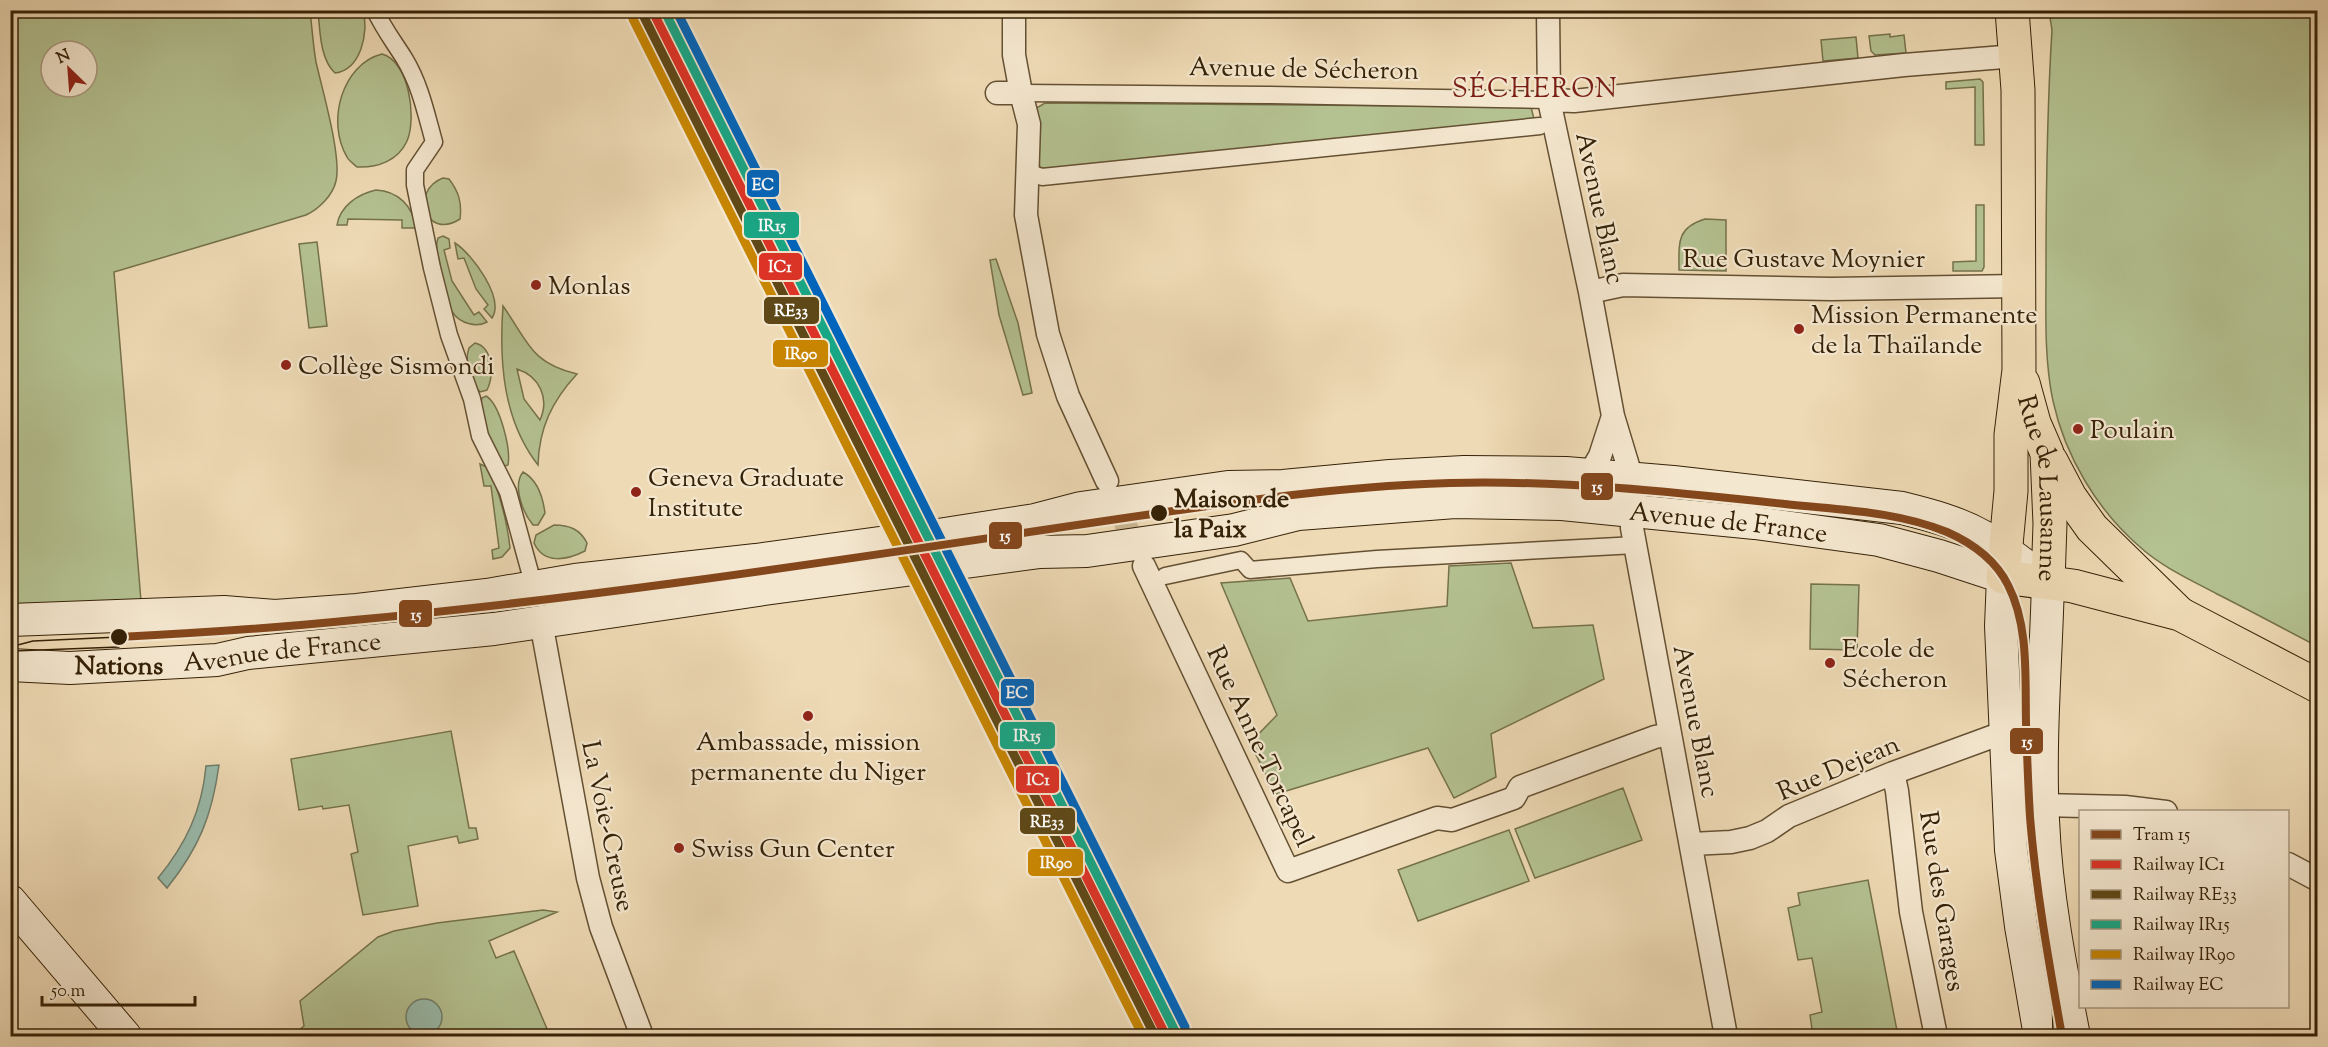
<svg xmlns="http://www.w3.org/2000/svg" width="2328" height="1047" font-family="'Sorts Mill Goudy',serif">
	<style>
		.green { fill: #b4c191; stroke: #75724c; stroke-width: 1.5; fill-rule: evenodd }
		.water { fill: #99bbac; stroke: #717e6a; stroke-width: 1.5 }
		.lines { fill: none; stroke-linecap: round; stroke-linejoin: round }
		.minor-tunnel { stroke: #c9b592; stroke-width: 22; stroke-dasharray: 22 11; stroke-linecap: butt }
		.pedestrian-casing { stroke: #645032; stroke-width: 19 }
		.minor-casing { stroke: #645032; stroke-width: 25 }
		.secondary-casing { stroke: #362207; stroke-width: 34 }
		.primary-casing { stroke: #362207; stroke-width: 35 }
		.pedestrian { stroke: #f4e7cf; stroke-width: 16 }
		.minor { stroke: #f4e7cf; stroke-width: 22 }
		.secondary { stroke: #f4e7cf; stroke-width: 32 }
		.primary { stroke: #eedab5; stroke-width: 33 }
		.tram { stroke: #362207; stroke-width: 1.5 }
		.rail-1-casing { stroke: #f4e7cf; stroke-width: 14 }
		.rail-2-casing { stroke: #f4e7cf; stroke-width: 14 }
		.rail-3-casing { stroke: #f4e7cf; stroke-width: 14 }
		.rail-4-casing { stroke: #f4e7cf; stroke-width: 14 }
		.rail-5-casing { stroke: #f4e7cf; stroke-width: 14 }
		.rail-1 { stroke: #dd3327; stroke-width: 9 }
		.rail-2 { stroke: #5f4817; stroke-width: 9 }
		.rail-3 { stroke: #17a786; stroke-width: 9 }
		.rail-4 { stroke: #c78502; stroke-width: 9 }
		.rail-5 { stroke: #0065bd; stroke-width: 9 }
		.tram-1-casing { stroke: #f4e7cf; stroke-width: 12 }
		.tram-1 { stroke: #84471c; stroke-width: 8 }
		.poi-dot { fill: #8f2418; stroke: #f4e7cf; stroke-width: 2 }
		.stop-dot { fill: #362207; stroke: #f4e7cf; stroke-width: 2 }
		.labels { text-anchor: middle; stroke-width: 4.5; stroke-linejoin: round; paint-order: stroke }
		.street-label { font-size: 26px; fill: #362207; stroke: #f4e7cf }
		.poi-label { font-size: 26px; fill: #362207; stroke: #f4e7cf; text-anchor: start }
		.stop-label { font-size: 26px; font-weight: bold; fill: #362207; stroke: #f4e7cf; text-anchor: start }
		.neighbourhood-label { font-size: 27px; letter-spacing: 1.5px; fill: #7a1f14; stroke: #f4e7cf }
		.line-badge { stroke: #f4e7cf; stroke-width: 2 }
		.badge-label { font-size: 16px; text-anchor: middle; font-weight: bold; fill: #fff }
	</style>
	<rect width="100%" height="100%" fill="#eedab5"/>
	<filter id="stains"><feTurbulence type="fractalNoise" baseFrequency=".00333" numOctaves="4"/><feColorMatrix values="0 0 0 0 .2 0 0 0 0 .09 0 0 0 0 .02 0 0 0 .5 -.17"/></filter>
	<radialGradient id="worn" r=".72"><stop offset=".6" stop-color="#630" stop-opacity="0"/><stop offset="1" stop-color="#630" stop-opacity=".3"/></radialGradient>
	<path class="green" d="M10 11H310C312 27 313 45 316 62 322 89 342 157 336 181 333 195 319 209 306 215L114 272 141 601 11 605ZM51 51H87V87H51Z
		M318 11H363C369 32 361 70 335 73 320 59 320 31 318 11Z
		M2049 11H2317V646C2284 629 2251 611 2217 594 2191 580 2162 567 2140 547 2097 510 2065 456 2053 401 2044 359 2046 312 2046 270 2046 190 2047 110 2052 30Z
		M1890 34V37L1904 35 1906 53 1875 55 1871 51 1869 36Z
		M1856 37 1858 58 1823 61 1821 40Z
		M382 54C409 61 417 118 407 141 398 161 377 168 357 167 354 164 349 161 347 157 326 122 342 64 382 54Z
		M1980 79 1983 82 1984 145H1975V87L1946 89V82Z
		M1045 103 1531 107 1535 123 1040 172 1035 109Z
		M443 178 449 179C459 192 462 203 460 219 426 241 409 191 443 178Z
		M376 190C398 191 413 206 416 228H402V220L348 219 347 225H337C340 206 358 194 376 190Z
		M1976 205H1984V267L1982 271H1953V262L1976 261Z
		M1705 219 1726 220V271L1679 270C1679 243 1676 228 1705 219Z
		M443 236 449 239 450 248 444 250 452 281 474 315 479 312 487 322C476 328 460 323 453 313 443 300 433 253 438 238Z
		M317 242 327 326 309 328 299 244Z
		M455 243C472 254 505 298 492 318L484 309 488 305 476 289 464 258 458 259Z
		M996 259 1018 323 1032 393 1023 395 999 315 990 260Z
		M503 306C528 341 530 363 577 374 552 401 539 428 538 465 503 420 499 362 503 306ZM517 369C539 376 550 398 540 420L524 399Z
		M475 343C493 347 494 376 487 390L480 392C470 382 464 362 469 348Z
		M486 396C500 404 511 449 508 465L505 466C489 455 485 422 481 403L482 398Z
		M480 464 489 468C500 495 507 519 510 548L502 557 493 559 492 550 499 548 491 486H484Z
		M523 472C538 480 543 498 545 513L538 525H533C523 513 512 486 523 472Z
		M554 525C569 525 580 529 587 543L585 551C567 560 544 565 534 543L536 535Z
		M1511 563 1533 628 1593 625 1604 679 1491 734 1496 777 1454 798 1428 748 1276 794 1250 743 1277 715 1221 583 1290 578 1308 621 1447 606 1449 566Z
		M1811 584 1859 585 1857 650 1810 649Z
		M451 731 469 828H476L478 839 459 843 457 836 408 846 418 906 363 915 351 854 358 852 349 805 323 809 322 806 299 810 291 759Z
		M1623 788 1642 840 1535 878 1515 829Z
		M1509 830 1529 881 1418 921 1398 870Z
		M1868 880 1898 1036H1813L1810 1015 1822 1012 1812 958 1798 960 1788 908 1800 905 1798 893Z
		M543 910 557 912 489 941 496 958 514 951 550 1036H292L304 1026 300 1001 378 937 394 931 437 923Z"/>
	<path class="water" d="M219 765C212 816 199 848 167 888L158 878C186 844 202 810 206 766Z
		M406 1017a18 18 0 1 1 36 0a18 18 0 1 1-36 0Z"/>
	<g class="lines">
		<path class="minor-tunnel" d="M1111 491 1140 557"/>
		<g class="pedestrian-casing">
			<path id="pedestrian" d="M375 10C383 28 394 42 404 58 420 84 426 113 434 142L415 170V185L432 268 449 335 472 399 480 436 508 492 534 587
				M1021 93 1265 95 1549 100
				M1027 172 1042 177 1540 126
				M1165 576 1241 560 1250 570 1377 559 1636 545"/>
		</g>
		<g class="minor-casing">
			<path id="minor" d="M1548 10 1549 100 1590 292 1613 416 1629 469 1632 528 1726 1036
				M997 93H1021L1014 55V10
				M1021 93 1029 124 1026 215 1048 334 1068 396 1107 481
				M1549 100 1574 101 1904 65 2016 56
				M1590 292 1623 285 1831 289 2019 286
				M1583 485 1600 456 1613 416
				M1144 566 1288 871 1437 818 1452 820 1514 798 1520 787 1655 737 1670 734
				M541 622 588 878 601 927 642 1036
				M1893 773 1897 791 1911 912 1936 1036
				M2042 805 2125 807 2166 812
				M1692 844 1731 842 1750 838 1767 831 1789 816 1893 773 2005 732
				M2288 864 2318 880"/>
		</g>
		<g class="secondary-casing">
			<g id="secondary">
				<path d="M10 620 224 612 275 616 357 610 487 595 575 580 756 560 938 535 1035 520 1081 508 1228 487 1283 486 1390 476 1464 472 1566 473 1673 482 1902 508C1930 515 1957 522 1982 536 2005 549 2026 567 2048 582 2046 661 2039 741 2043 820 2046 893 2060 965 2074 1036"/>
				<path id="s1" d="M10 665 70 668 217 660 248 653 494 629 764 589 1040 552 1087 551 1234 530 1298 514 1455 502 1562 504 1755 523 1879 540 1939 556 2003 577 2001 626 2011 850 2021 926 2040 1036"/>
				<path d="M10 901 125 1036"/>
			</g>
		</g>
		<g class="primary-casing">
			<g id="primary">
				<path d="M2012 10 2018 90 2019 370 2011 435V491L2003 577 2073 586 2180 614 2318 686"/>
				<path id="s2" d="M2023 383 2034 423 2047 453 2050 524 2048 582"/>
				<path d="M2051 461 2070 497 2092 528 2179 613"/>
			</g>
		</g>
		<use href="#pedestrian" class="pedestrian"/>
		<use href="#minor" class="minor"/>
		<use href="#secondary" class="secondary"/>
		<use href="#primary" class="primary"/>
		<path class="tram" d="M10 647 33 641 119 637
			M13 651 119 647
			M2052 983 2053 1036"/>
		<g class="rail-1-casing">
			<path id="rail-1" d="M652 10 1166 1036"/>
		</g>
		<g class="rail-2-casing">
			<path id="rail-2" d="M643 15 1155 1036"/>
		</g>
		<g class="rail-3-casing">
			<path id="rail-3" d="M664 10 1175 1031"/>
		</g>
		<g class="rail-4-casing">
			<path id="rail-4" d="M633 19 1143 1036"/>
		</g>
		<g class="rail-5-casing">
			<path id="rail-5" d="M676 10 1185 1027"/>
		</g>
		<use href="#rail-1" class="rail-1"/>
		<use href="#rail-2" class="rail-2"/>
		<use href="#rail-3" class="rail-3"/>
		<use href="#rail-4" class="rail-4"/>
		<use href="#rail-5" class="rail-5"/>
		<g class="tram-1-casing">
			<path id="tram-1" d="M119 637C198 633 276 628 354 620 647 593 938 544 1229 503 1302 493 1376 485 1450 483 1562 480 1673 492 1785 504 1839 510 1896 511 1947 532 1972 543 1995 559 2008 585 2029 626 2025 676 2026 722 2027 753 2028 785 2030 817 2036 891 2049 963 2062 1036"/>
		</g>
		<use href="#tram-1" class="tram-1"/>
	</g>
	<g class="poi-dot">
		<circle cx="536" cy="285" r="6"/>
		<circle cx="1799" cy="329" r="6"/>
		<circle cx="286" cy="365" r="6"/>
		<circle cx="2078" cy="429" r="6"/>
		<circle cx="636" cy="492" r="6"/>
		<circle cx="1830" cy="663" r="6"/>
		<circle cx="808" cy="716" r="6"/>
		<circle cx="679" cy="848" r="6"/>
	</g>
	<g class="stop-dot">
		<circle cx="1159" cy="513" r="9"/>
		<circle cx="119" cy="637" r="9"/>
	</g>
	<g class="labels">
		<g class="street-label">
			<text transform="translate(1304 68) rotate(1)" y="9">Avenue de Sécheron</text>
			<text transform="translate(1601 208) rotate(78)" y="9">Avenue Blanc</text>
			<text x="1804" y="267">Rue Gustave Moynier</text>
			<text dy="9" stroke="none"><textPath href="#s2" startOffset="108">Rue de Lausanne</textPath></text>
			<text dy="9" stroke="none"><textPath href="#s1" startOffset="1731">Avenue de France</textPath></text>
			<text dy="9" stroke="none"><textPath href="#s1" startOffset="273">Avenue de France</textPath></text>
			<text transform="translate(1697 721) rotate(79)" y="9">Avenue Blanc</text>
			<text transform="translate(1261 746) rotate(65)" y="9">Rue Anne-Torcapel</text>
			<text transform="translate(1838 767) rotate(-23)" y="9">Rue Dejean</text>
			<text transform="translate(609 826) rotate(78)" y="9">La Voie-Creuse</text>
			<text transform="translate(1943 901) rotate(81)" y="9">Rue des Garages</text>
		</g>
		<g class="poi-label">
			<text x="548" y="294">Monlas</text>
			<text x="1811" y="323">Mission Permanente<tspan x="1811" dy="30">de la Thaïlande</tspan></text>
			<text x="298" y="374">Collège Sismondi</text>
			<text x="2090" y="438">Poulain</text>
			<text x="648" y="486">Geneva Graduate<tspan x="648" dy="30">Institute</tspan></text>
			<text x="1842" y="657">Ecole de<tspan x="1842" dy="30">Sécheron</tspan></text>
			<text x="808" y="750" text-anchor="middle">Ambassade, mission<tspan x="808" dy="30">permanente du Niger</tspan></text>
			<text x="691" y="857">Swiss Gun Center</text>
		</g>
		<g class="stop-label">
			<text x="1174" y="507">Maison de<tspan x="1174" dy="30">la Paix</tspan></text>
			<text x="119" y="674" text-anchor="middle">Nations</text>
		</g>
		<g class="neighbourhood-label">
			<text x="1535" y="97">SÉCHERON</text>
		</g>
	</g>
	<g class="line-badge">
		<rect x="746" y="169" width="34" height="29" rx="6" fill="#0065bd"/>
		<rect x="743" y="211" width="57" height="28" rx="6" fill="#17a786"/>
		<rect x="758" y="252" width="45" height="29" rx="6" fill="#dd3327"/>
		<rect x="763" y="296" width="57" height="29" rx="6" fill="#5f4817"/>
		<rect x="772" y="339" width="57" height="29" rx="6" fill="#c78502"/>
		<rect x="1580" y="472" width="34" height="29" rx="6" fill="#84471c"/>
		<rect x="988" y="521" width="35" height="29" rx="6" fill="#84471c"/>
		<rect x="398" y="599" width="35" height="29" rx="6" fill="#84471c"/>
		<rect x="1000" y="678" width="35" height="29" rx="6" fill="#0065bd"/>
		<rect x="999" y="721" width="57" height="29" rx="6" fill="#17a786"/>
		<rect x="2009" y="727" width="35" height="28" rx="6" fill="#84471c"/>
		<rect x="1015" y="765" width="45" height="29" rx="6" fill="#dd3327"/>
		<rect x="1019" y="807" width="57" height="28" rx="6" fill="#5f4817"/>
		<rect x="1027" y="848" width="57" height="29" rx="6" fill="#c78502"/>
	</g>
	<g class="badge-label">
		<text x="763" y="190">EC</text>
		<text x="772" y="231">IR15</text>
		<text x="780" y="272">IC1</text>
		<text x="791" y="316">RE33</text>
		<text x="801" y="359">IR90</text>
		<text x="1597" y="492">15</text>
		<text x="1005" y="541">15</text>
		<text x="416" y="620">15</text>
		<text x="1017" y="698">EC</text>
		<text x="1027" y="741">IR15</text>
		<text x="2027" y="747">15</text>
		<text x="1038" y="785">IC1</text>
		<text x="1047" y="827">RE33</text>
		<text x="1056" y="868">IR90</text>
	</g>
	<rect width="2328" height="1047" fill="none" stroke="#eedab5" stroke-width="36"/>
	<rect x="12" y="12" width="2304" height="1023" fill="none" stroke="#362207" stroke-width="3"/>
	<rect x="18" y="18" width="2292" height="1011" fill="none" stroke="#362207" stroke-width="1.5"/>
	<rect x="2079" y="810" width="210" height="198" fill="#f4e7cf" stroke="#a8987f" stroke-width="1.5"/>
	<rect x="2091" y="830" width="30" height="9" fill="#84471c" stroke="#a8987f" stroke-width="1.5"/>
	<text x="2133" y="840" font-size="18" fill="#362207">Tram 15</text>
	<rect x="2091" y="860" width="30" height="9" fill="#dd3327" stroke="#a8987f" stroke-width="1.5"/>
	<text x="2133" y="870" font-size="18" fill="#362207">Railway IC1</text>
	<rect x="2091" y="890" width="30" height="9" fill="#5f4817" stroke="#a8987f" stroke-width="1.5"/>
	<text x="2133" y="900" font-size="18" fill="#362207">Railway RE33</text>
	<rect x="2091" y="920" width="30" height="9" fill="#17a786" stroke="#a8987f" stroke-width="1.5"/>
	<text x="2133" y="930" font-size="18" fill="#362207">Railway IR15</text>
	<rect x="2091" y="950" width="30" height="9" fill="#c78502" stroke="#a8987f" stroke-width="1.5"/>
	<text x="2133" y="960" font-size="18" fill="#362207">Railway IR90</text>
	<rect x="2091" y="980" width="30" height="9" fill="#0065bd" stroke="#a8987f" stroke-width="1.5"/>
	<text x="2133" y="990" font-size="18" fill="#362207">Railway EC</text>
	<g transform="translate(69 69) rotate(335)"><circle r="28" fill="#f4e7cf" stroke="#a8987f" stroke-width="1.5"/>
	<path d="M0-4.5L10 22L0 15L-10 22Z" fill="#8f2418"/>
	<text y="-9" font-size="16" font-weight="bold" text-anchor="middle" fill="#362207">N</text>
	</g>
	<path d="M42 996v9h153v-9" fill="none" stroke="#362207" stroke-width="3"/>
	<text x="51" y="996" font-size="18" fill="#362207" stroke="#f4e7cf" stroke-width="4.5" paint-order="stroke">50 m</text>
	<rect width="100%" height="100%" filter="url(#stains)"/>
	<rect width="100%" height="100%" fill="url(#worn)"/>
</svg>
